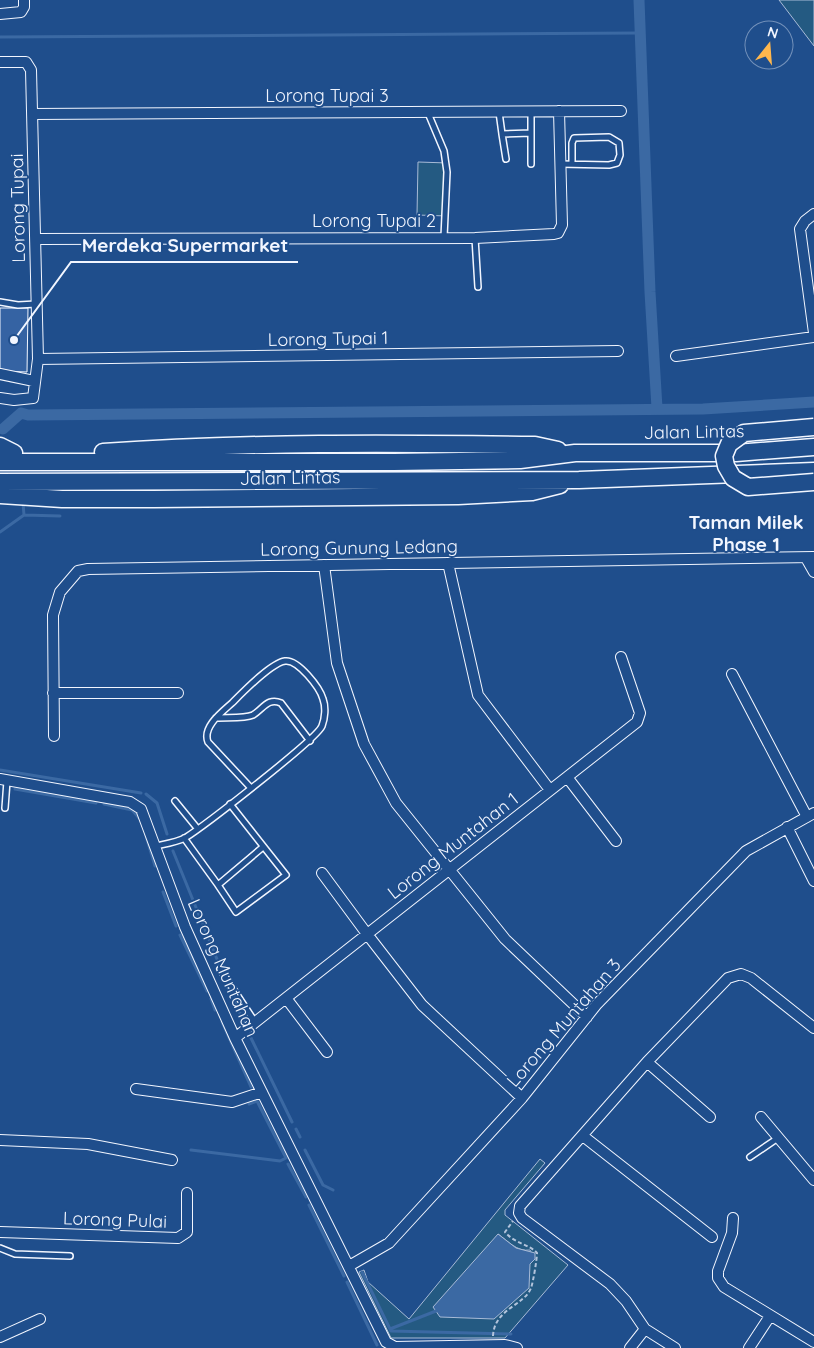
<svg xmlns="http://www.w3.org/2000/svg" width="814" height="1348" font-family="Quicksand,sans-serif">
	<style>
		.green { fill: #245a82; stroke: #a8bbd7; fill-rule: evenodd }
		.water { fill: #3b69a3; stroke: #a8bbd7 }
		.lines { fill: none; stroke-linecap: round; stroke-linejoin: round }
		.stream { stroke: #3b69a3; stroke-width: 3 }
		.canal { stroke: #3b69a3; stroke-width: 11 }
		.building { fill: #3563a3; stroke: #f2f6ff }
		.service-casing { stroke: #f2f6ff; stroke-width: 8 }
		.minor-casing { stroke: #f2f6ff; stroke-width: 12 }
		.trunk-casing { stroke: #f2f6ff; stroke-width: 19 }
		.path { stroke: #b3c4dc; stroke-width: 2; stroke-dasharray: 4 2.5; stroke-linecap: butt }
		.service { stroke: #1f4e8c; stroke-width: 5 }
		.minor { stroke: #1f4e8c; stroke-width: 10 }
		.trunk { stroke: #1f4e8c; stroke-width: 16 }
		.trunk-bridge-casing { stroke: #f2f6ff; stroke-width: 19; stroke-linecap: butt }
		.trunk-bridge { stroke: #1f4e8c; stroke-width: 16 }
		.labels { text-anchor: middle; stroke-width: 4; stroke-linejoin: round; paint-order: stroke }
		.street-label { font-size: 18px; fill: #f2f6ff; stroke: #1f4e8c }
		.neighbourhood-label { font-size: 19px; font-weight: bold; fill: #f2f6ff; stroke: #1f4e8c }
		.leader { fill: none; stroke: #f2f6ff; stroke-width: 2 }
		.callout-dot { fill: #f2f6ff; stroke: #1f4e8c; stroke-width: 2 }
		.callout-label { font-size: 19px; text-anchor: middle; font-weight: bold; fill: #f2f6ff; stroke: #1f4e8c; stroke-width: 4; stroke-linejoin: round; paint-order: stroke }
	</style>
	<rect width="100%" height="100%" fill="#1f4e8c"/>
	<path class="green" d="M779 0H814V46Z
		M418 162 448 163V216L417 215Z
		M540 1159 545 1163 505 1210V1215L568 1265 505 1338H391L359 1272 364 1270 368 1282 409 1319ZM498 1234C508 1241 517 1252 530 1250L535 1259 530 1264Z"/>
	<path class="water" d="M498 1234 516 1248 535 1253V1259L530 1264 529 1288 494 1319 440 1317 433 1307Z"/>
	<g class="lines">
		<path class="stream" d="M0 37 639 33
			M24 515 60 516
			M0 532 24 515 23 503
			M0 770 141 793
			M15 789 96 803
			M146 794 157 803 167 834
			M104 804 132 810 139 818
			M146 836 155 866
			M173 851 219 964
			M163 892 176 926
			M180 935 207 991
			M222 975 246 1026
			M211 999 215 1010
			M222 1022 251 1087
			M250 1036 292 1122
			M296 1129 300 1137
			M191 1150 280 1161 286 1158 257 1101 249 1104
			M305 1150 323 1185 333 1190
			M288 1164 306 1197
			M309 1205 344 1276
			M362 1272 391 1331 511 1334
			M347 1282 377 1345
			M390 1329 436 1311"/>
		<path class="canal" d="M639 0 650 292 657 408
			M3 429 21 413 28 415 703 409 814 402"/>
	</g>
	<path class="building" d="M0 308H28L27 372 0 371Z"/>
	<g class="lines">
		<g class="service-casing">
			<path id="service" d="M499 112 502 134 531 133V112
				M428 113 444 151 447 172 444 237
				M502 134 506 159
				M531 164V133
				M560 164 609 165 617 163 620 155 619 143 609 137 574 138 572 143V164
				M475 238 478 287
				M0 302 18 305 36 304
				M216 718C226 717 244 719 253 715 263 709 268 697 281 703L310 741
				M175 801 197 828
				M5 808 7 781
				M184 838 218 885 263 847
				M156 846C165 844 177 842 185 838 204 826 317 739 322 726 325 718 326 707 323 699 320 688 298 659 285 661 271 663 243 692 232 703 222 712 202 727 208 742L250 787
				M218 885 236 912 286 875 230 804
				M220 969 255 1022
				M750 1157 778 1138
				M0 1248 15 1254 70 1256"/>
		</g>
		<g class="minor-casing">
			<path id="minor" d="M0 14 21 12 24 7V0
				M0 62H26L31 70 38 359 33 398 14 400 0 398
				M32 114 621 111
				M814 214 805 221 800 229 814 333
				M36 239 475 238 554 234 558 233 562 225 559 111
				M676 356 814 337
				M38 359 618 351
				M0 374 34 381
				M806 558 814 572
				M448 563 478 695 550 790
				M324 565 337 663 364 744 396 803 505 939 587 1017
				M732 674 807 817
				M53 693H178
				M54 736 53 615 60 592 78 571 88 569 814 557
				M567 777 616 841
				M0 779 130 802 141 809 185 927 235 1038 386 1342 395 1347 505 1345 517 1348
				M787 827 814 881
				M322 873 367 934 422 1005 522 1098
				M286 998 327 1052
				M235 1038 637 722 640 713 621 657
				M647 1062 710 1117
				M136 1089 232 1102 262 1092
				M761 1117 814 1180
				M583 1136 712 1237
				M0 1140 88 1144 172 1160
				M733 1218 732 1233 718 1271V1278L724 1287 814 1342
				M0 1232 178 1238 187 1232V1193
				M349 1266 389 1243 522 1098 597 1004 746 851 814 813
				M0 1337 40 1319
				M630 1348 645 1329
				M675 1348 645 1329 626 1301 610 1284 522 1218 519 1213 520 1206 647 1062 728 978 741 974 751 978 814 1028
				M749 1348 770 1316"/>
		</g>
		<g class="trunk-casing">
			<path id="trunk" d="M0 446 14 453
				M103 452C247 442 391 443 535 445L558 450
				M0 462H394L520 460 575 453H736L814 447
				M0 482 579 480 814 471
				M0 495 62 499H154L458 496 532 492 560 485"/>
		</g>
		<path class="path" d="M493 1336C494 1309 525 1305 531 1288 533 1283 537 1259 537 1253 529 1244 515 1244 505 1232L513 1221"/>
		<use href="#service" class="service"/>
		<use href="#minor" class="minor"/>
		<use href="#trunk" class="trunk"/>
		<g class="trunk-bridge-casing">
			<path id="trunk-bridge" d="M814 427 744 433 729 444 724 456 726 466 733 478 748 487 814 482"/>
		</g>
		<use href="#trunk-bridge" class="trunk-bridge"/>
	</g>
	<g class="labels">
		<g class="street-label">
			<text x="327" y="102">Lorong Tupai 3</text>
			<text transform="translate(18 208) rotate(-91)" y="6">Lorong Tupai</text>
			<text x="374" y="227">Lorong Tupai 2</text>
			<text transform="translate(328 339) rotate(-1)" y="6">Lorong Tupai 1</text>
			<text transform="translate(694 432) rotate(-1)" y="6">Jalan Lintas</text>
			<text transform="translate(290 478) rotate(-1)" y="6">Jalan Lintas</text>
			<text transform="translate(359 548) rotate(-1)" y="6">Lorong Gunung Ledang</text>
			<text transform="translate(453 846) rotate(-38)" y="6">Lorong Muntahan 1</text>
			<text transform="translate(223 968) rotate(66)" y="6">Lorong Muntahan</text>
			<text transform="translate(564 1023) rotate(-49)" y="6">Lorong Muntahan 3</text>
			<text transform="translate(115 1220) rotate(2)" y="6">Lorong Pulai</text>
		</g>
		<g class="neighbourhood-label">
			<text x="746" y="529">Taman Milek<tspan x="746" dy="22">Phase 1</tspan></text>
		</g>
	</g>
	<path class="leader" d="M14 340L71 262H298"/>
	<circle class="callout-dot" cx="14" cy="340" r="5"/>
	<g class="callout-label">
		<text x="185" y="252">Merdeka Supermarket</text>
	</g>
	<g transform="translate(769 45) rotate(17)"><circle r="24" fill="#1f4e8c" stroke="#7391ba"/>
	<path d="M0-4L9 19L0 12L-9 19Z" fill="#ffb74d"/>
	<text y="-8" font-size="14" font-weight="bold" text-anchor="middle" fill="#f2f6ff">N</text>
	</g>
</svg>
